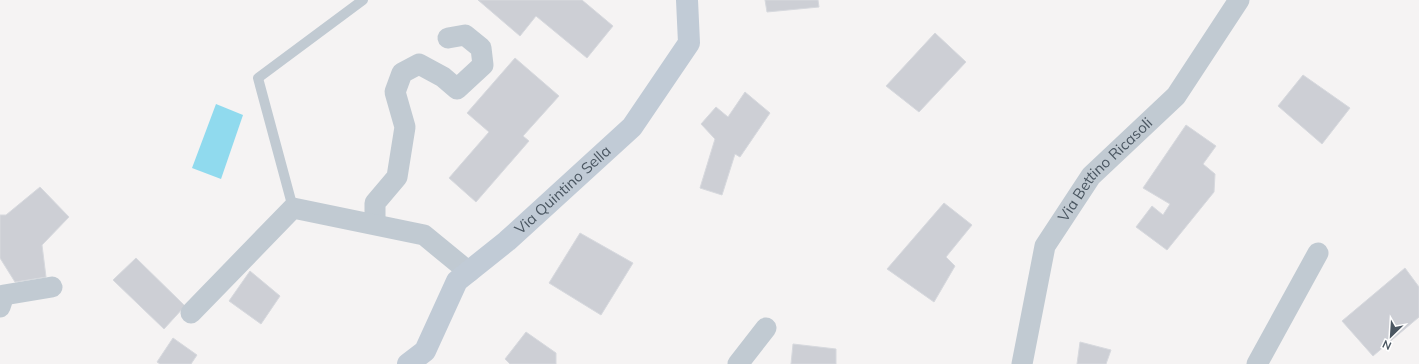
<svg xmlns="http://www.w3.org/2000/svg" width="1419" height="364" font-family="Mulish,sans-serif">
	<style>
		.water { fill: #90daee }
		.building { fill: #cdcfd5; stroke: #d7d9de }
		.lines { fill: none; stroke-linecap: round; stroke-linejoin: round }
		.lane { stroke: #c1cad2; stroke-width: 10 }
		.street { stroke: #c1cad2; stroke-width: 21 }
		.secondary { stroke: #c1cbd6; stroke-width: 22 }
		.labels { text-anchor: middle; stroke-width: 3; stroke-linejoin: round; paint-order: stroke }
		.street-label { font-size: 15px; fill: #4a5661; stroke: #fff }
	</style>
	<rect width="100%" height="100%" fill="#f5f3f3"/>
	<path class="water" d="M216 104 243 115 221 179 192 168Z"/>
	<path class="building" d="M478 0H582L613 26 587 58 536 16 520 36Z
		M765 0H818L819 7 767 12Z
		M935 33 966 62 919 112 886 86Z
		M515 58 559 96 523 136 529 141 476 202 449 178 489 132 467 113Z
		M1303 75 1350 108 1322 144 1278 106Z
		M745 92 770 113 740 157 735 154 722 195 700 188 715 139 701 124 716 107 728 117Z
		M1186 125 1216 146 1203 164 1215 174 1214 192 1167 250 1136 227 1152 206 1163 215 1170 204 1143 188Z
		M40 187 69 217 42 245 46 277 15 282 0 258V215H6Z
		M944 203 972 225 946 257 955 266 934 302 887 269Z
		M580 233 633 263 601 315 549 283Z
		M136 258 185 306 164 329 113 280Z
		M1405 268 1419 287V317L1373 356 1342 321Z
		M250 271 280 296 261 324 229 301Z
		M526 332 556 353V364H510L505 359Z
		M173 338 197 355 191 364H160L157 362Z
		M1080 342 1111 350 1106 364H1077Z
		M793 344 836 349V364H791Z"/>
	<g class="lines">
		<path class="lane" d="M293 208 258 78 363 0"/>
		<g class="street">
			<path d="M375 224V203L397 177 405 127 395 92 402 73 419 64 443 77 457 89 483 65 481 48 465 35 448 38"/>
			<path d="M0 307 4 295 52 287"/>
			<path d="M191 313 293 208 424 235 469 272"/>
			<path d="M738 364 766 328"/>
			<path id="s1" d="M1022 364 1045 246 1091 176 1176 96 1239 0"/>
			<path d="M1257 364 1318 253"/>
		</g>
		<path class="secondary" id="s2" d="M408 364 425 351 457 281 507 241 632 127 689 43 687 0"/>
	</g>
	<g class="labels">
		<g class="street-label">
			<text dy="5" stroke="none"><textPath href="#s1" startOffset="218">Via Bettino Ricasoli</textPath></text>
			<text dy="5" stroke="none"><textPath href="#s2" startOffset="238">Via Quintino Sella</textPath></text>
		</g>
	</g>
	<g transform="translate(1391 336) rotate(205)" stroke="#ffffff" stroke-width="3" paint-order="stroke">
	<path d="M0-3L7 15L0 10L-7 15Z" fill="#4a5661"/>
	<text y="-6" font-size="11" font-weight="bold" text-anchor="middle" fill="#4a5661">N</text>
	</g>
</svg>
